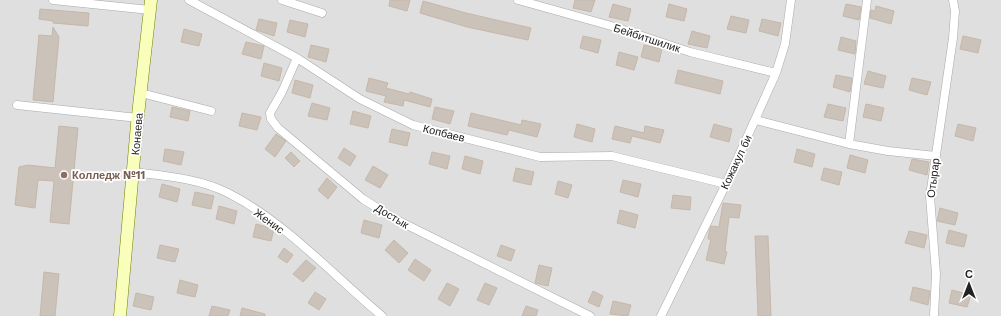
<svg xmlns="http://www.w3.org/2000/svg" width="1001" height="316" font-family="'Work Sans',sans-serif">
	<style>
		.residential { fill: #e0dfdf }
		.building { fill: #cbc2ba; stroke: #c6b7a9 }
		.lines { fill: none; stroke-linecap: round; stroke-linejoin: round }
		.minor-casing { stroke: #a9a9a9; stroke-width: 9 }
		.secondary-casing { stroke: #6e8200; stroke-width: 13 }
		.minor { stroke: #fff; stroke-width: 8 }
		.secondary { stroke: #f9ffba; stroke-width: 12 }
		.education-dot { fill: #8d6e63; stroke: #fff; stroke-width: 1.5 }
		.labels { text-anchor: middle; stroke-width: 3.5; stroke-linejoin: round; paint-order: stroke }
		.street-label { font-size: 11px; fill: #222; stroke: #fff }
		.education-label { font-size: 11px; font-weight: bold; fill: #785e54; stroke: #fff; text-anchor: start }
	</style>
	<rect width="100%" height="100%" fill="#f3f0e8"/>
	<path class="residential" d="M0 0H1001V316H0Z"/>
	<path class="building" d="M390 0H410L407 11 389 6Z
		M575 0H595L591 12 573 8Z
		M423 1 466 13 531 28 528 40 467 27 420 13Z
		M613 4 631 9 628 21 609 17Z
		M669 4 687 9 684 21 666 17Z
		M846 4 861 7 859 20 843 16Z
		M876 6 894 11 891 24 870 18 871 10 875 11Z
		M40 9 89 13 88 26 53 23V21L39 19Z
		M731 16 749 20 746 33 727 29Z
		M259 19 277 23 274 36 256 30Z
		M762 19 781 23 778 36 759 31Z
		M290 20 308 24 305 37 287 32Z
		M53 27 59 37 53 102 33 100 39 35 52 36Z
		M184 29 202 34 199 46 181 42Z
		M692 31 710 36 707 48 688 44Z
		M583 36 601 40 598 53 580 48Z
		M963 36 981 40 978 53 960 49Z
		M841 37 856 41 855 54 838 50Z
		M246 42 264 46 261 59 242 54Z
		M311 45 329 49 326 62 308 57Z
		M644 45 662 49 659 62 641 57Z
		M619 52 638 57 634 70 616 65Z
		M264 63 282 68 279 81 261 76Z
		M678 70 723 81 720 94 675 83Z
		M868 71 886 76 883 88 864 84Z
		M836 75 852 78 850 92 833 87Z
		M369 78 388 83 386 88 409 94 410 92 432 99 430 107 404 100 403 106 384 102 386 96 366 91Z
		M912 78 931 82 927 95 909 90Z
		M295 80 313 85 310 98 292 93Z
		M312 103 330 108 327 120 308 116Z
		M828 104 846 108 843 121 824 117Z
		M866 104 884 108 881 121 863 117Z
		M172 107 190 111 188 121 170 117Z
		M435 107 454 111 450 124 432 119Z
		M353 111 371 116 368 128 350 124Z
		M242 113 261 117 257 130 239 126Z
		M471 113 521 125 522 120 541 124 537 137 509 130 507 135 468 126Z
		M577 124 595 129 592 142 574 137Z
		M714 124 732 129 729 142 710 137Z
		M958 124 976 128 973 141 955 136Z
		M59 126 78 128 69 224 50 222 54 181 38 180 35 208 15 205 19 167 28 165 55 168Z
		M615 126 644 133 645 126 664 130 660 143 632 136 630 143 612 139Z
		M392 129 410 133 407 146 389 142Z
		M276 134 286 141 275 157 265 149Z
		M344 148 356 156 350 166 338 158Z
		M165 149 184 152 181 165 163 161Z
		M797 149 815 154 812 167 794 162Z
		M291 152 300 161 294 167 285 158Z
		M432 152 450 156 447 169 429 164Z
		M850 155 868 160 865 173 847 168Z
		M465 156 483 161 480 174 462 169Z
		M912 159 929 162 927 175 909 170Z
		M373 166 388 175 380 188 365 180Z
		M516 168 534 172 531 185 513 181Z
		M824 168 842 172 839 185 821 180Z
		M327 178 337 187 328 199 318 190Z
		M623 180 641 184 638 197 620 192Z
		M558 181 572 185 568 198 555 194Z
		M162 184 180 189 177 202 159 197Z
		M195 192 214 196 211 209 192 205Z
		M673 195 691 197 690 210 671 208Z
		M723 203 741 205 739 218 729 217 725 251 727 252 724 264 706 260 711 239H708L709 232 711 226 719 227Z
		M219 206 237 211 234 224 216 219Z
		M940 208 958 213 955 225 937 221Z
		M620 210 638 215 635 228 617 223Z
		M364 220 382 225 379 238 361 233Z
		M256 224 274 229 271 241 253 237Z
		M949 230 967 235 964 247 946 243Z
		M909 231 927 235 924 248 905 243Z
		M755 236H768L771 316H758Z
		M394 240 408 253 399 263 385 250Z
		M160 245 179 249 175 262 157 258Z
		M501 245 515 250 511 261 497 256Z
		M284 248 293 255 287 263 278 257Z
		M415 259 431 270 424 281 408 270Z
		M306 260 316 268 303 282 293 274Z
		M539 265 552 268 548 286 535 283Z
		M44 272 59 274 55 316H40Z
		M180 280 198 285 195 297 177 293Z
		M447 283 459 289 450 306 438 299Z
		M485 283 497 288 489 305 477 300Z
		M913 287 930 291 928 305 910 300Z
		M952 290 971 295 967 307 949 303Z
		M593 291 603 296 599 307 588 302Z
		M315 292 326 299 319 310 308 303Z
		M136 293 154 297 151 310 133 306Z
		M613 301 631 305 628 316 610 314Z
		M212 306 230 310 228 316H209Z
		M526 306 538 310 536 316H522Z
		M242 308 265 314V316H240Z"/>
	<g class="lines">
		<g class="minor-casing">
			<path id="minor" d="M53 0 150 10
				M189 0 297 58 360 99 413 125 540 157 612 156 726 184
				M282 0 322 13
				M518 0 615 27 690 52 776 73
				M297 58 282 92 270 113 271 119 278 128 363 199 395 219 590 316
				M141 93 211 111
				M17 105 138 118
				M756 120 849 144 888 151 936 156
				M849 144 867 0
				M133 172C164 176 199 178 228 193 285 222 333 275 382 316
				M661 316 726 184 776 73 785 44 791 0
				M934 316 936 274 930 196 953 38 955 11 953 0"/>
		</g>
		<g class="secondary-casing">
			<path id="secondary" d="M120 316 137 124 151 0"/>
		</g>
		<use href="#minor" class="minor"/>
		<use href="#secondary" class="secondary"/>
	</g>
	<circle class="education-dot" cx="64" cy="175" r="4"/>
	<g class="labels">
		<g class="street-label">
			<text transform="translate(647 38) rotate(18)" y="4">Бейбитшилик</text>
			<text transform="translate(444 133) rotate(14)" y="4">Копбаев</text>
			<text transform="translate(137 134) rotate(-85)" y="4">Конаева</text>
			<text transform="translate(736 162) rotate(-65)" y="4">Кожакул би</text>
			<text transform="translate(933 178) rotate(-83)" y="4">Отырар</text>
			<text transform="translate(392 216) rotate(31)" y="4">Достык</text>
			<text transform="translate(269 221) rotate(36)" y="4">Женис</text>
		</g>
		<g class="education-label">
			<text x="72" y="179">Колледж №11</text>
		</g>
	</g>
	<g transform="translate(969 284)" stroke="#ffffff" stroke-width="3" paint-order="stroke">
	<path d="M0-3L7 15L0 10L-7 15Z" fill="#222222"/>
	<text y="-6" font-size="11" font-weight="bold" text-anchor="middle" fill="#222222">С</text>
	</g>
</svg>
